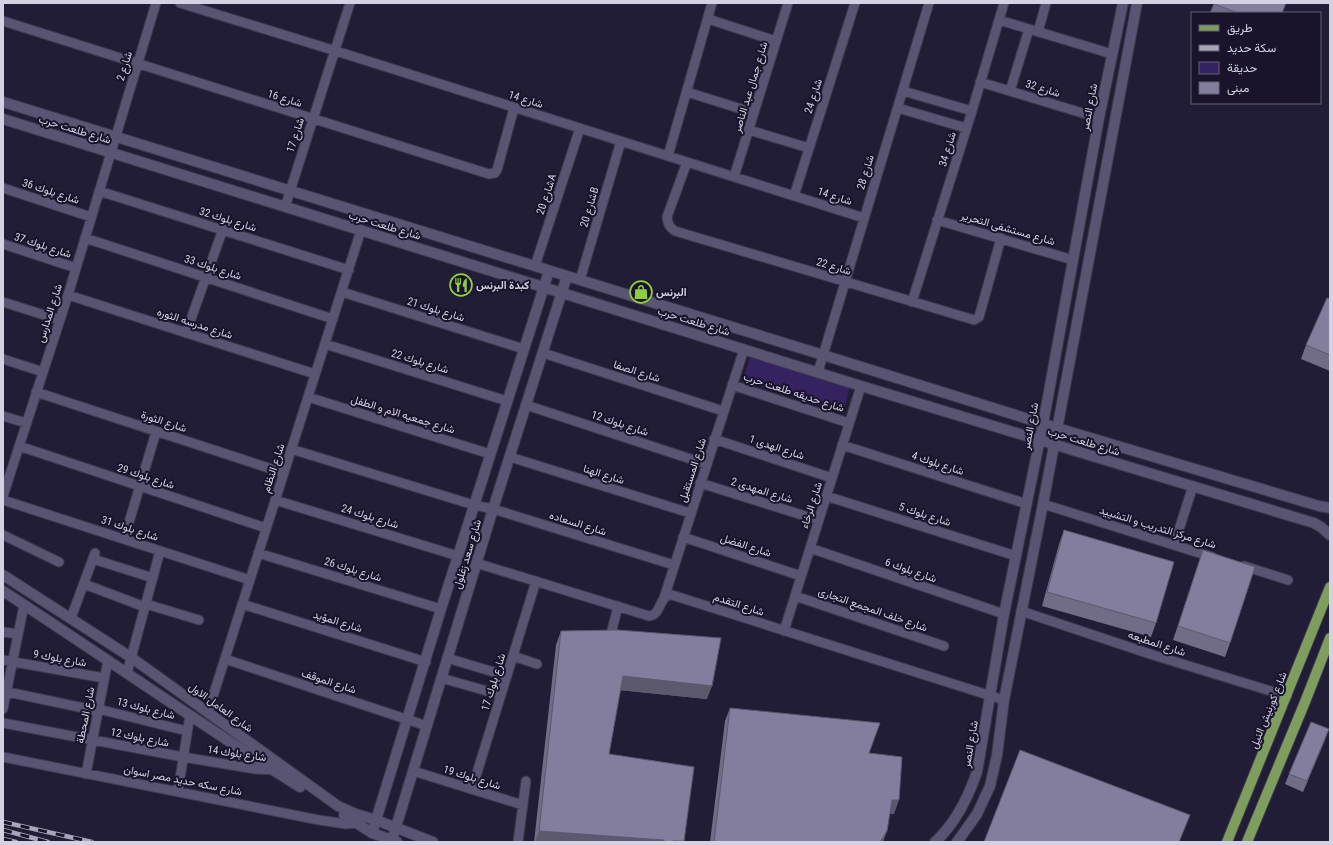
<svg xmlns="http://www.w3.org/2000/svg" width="1333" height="845" font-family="'Roboto Condensed',Vazirmatn,sans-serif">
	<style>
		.green { fill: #342261 }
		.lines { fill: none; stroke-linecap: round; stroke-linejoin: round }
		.minor-casing { stroke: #3c374c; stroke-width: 11 }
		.tertiary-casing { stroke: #3c374c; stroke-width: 12 }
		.secondary-casing { stroke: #3c374c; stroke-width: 12 }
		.primary-casing { stroke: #3c374c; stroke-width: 12 }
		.minor { stroke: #595471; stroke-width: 9 }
		.tertiary { stroke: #595471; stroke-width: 10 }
		.secondary { stroke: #595471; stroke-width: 10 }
		.primary { stroke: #7e9e5e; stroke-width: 10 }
		.rail-casing { stroke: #a8a5b8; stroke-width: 4.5 }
		.rail { stroke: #19142c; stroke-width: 3; stroke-dasharray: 9; stroke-linecap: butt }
		.wall { fill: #716c87 }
		.shaded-wall { fill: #5c586e }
		.building { fill: #837e9d; stroke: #5c586e }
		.labels { text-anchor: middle; stroke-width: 4; stroke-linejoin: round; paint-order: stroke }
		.street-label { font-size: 11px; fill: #d4d1e2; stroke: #19142c }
		.poi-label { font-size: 11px; font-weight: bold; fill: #d4d1e2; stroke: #19142c; text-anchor: start }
	</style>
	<rect width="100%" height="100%" fill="#221d36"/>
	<path class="green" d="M750 357 850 386 844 409 743 381Z"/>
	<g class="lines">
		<g class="minor-casing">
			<path id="minor" d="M180 3 336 51 864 218
				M708 19 776 41
				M999 20 1112 54
				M3 21 489 174 495 173 497 170 514 108
				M1038 32 1046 3
				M980 82 1099 118
				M903 91 972 111
				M1010 91 1029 29
				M687 92 754 113
				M898 108 966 128
				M749 130 809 148
				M668 156 712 3
				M687 162 667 217C668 224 669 227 675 231L971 319 974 320 979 317 1001 238
				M734 177 788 3
				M3 188 91 217
				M99 191 349 270
				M794 196 855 3
				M285 207 350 3
				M937 220 1073 260
				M85 238 333 319
				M3 244 76 268
				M535 266 580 128
				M580 280 621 141
				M342 292 524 349
				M68 295 315 374
				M3 302 60 320
				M912 302 972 111 1004 3
				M186 333 223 229
				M325 344 507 401
				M543 353 723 411
				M3 359 43 372
				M818 372 929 3
				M732 385 849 423
				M36 392 284 473
				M308 397 490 454
				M526 405 706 464
				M3 416 26 423
				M714 439 832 478
				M842 445 1027 504
				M19 446 266 528
				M291 449 474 505 493 509 674 565
				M510 457 690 513
				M700 483 818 520
				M3 496 68 295 156 3
				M826 496 1016 556
				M3 500 250 580
				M275 500 458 556
				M1043 504 1212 557
				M3 535 59 562
				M683 537 801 576
				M124 539 156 432
				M1174 545 1193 486
				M810 548 1004 614
				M258 553 441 609
				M93 559 153 578
				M476 563 649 616C661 615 659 598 669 595H672L1004 700
				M1244 566 1288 580
				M84 584 145 607
				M795 596 944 646
				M664 598 744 349
				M146 604 199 620
				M242 604 426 662
				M1021 611 1153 655 1287 696
				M71 618 95 553
				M784 631 861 386
				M3 632 18 634
				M611 634 618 606
				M513 656 537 664
				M447 658 507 676
				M225 659 427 726
				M3 660 104 678
				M127 673 160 551
				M441 678 501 695
				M3 691 98 711
				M3 709 24 605
				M98 709 187 731
				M208 712 361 230
				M3 723 183 757 255 769 275 770
				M3 757 319 820 346 824 358 823
				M413 771 523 805
				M86 774 108 660
				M472 789 536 581
				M178 791 190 715
				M518 842 526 781"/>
		</g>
		<g class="tertiary-casing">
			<path id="tertiary" d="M3 102 823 355 1057 428 1319 506 1330 508
				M3 119 861 386 1314 523 1321 527 1330 535
				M372 833 441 609 549 271
				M392 840 493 509 567 276"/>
		</g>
		<g class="secondary-casing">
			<path id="secondary" d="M3 575 132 658 338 806 356 814 376 820 433 842
				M3 591C103 656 200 724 300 787
				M344 815 372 833 397 842
				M935 842C956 823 968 798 977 772L1004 614 1043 424 1099 118 1123 3
				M957 842 977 814 990 786 997 755 1004 700 1043 504 1137 3"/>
		</g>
		<g class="primary-casing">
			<path id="primary" d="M1227 842 1330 587
				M1247 842 1305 702 1330 638"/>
		</g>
		<use href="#minor" class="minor"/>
		<use href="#tertiary" class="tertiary"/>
		<use href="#secondary" class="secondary"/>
		<use href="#primary" class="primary"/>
		<g class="rail-casing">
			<path id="rail" d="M3 822 92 842
				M3 830 48 842
				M3 839 16 842"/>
		</g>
		<use href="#rail" class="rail"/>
	</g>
	<path class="wall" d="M1214 3 1282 13H1210Z
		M1330 299V371L1301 359 1306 345Z
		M1064 530 1156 623 1151 637 1042 606 1059 544Z
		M1203 550 1230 643 1225 657 1173 640Z
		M561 631 707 699 620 690 609 754 694 767 683 842H534L556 645Z
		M730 708 869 753 894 814H890L883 842H710L725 721Z
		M1325 740 1303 792 1285 784 1289 774Z"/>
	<path class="shaded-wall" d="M623 676 712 686 707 699 618 690Z
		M1329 729 1325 740 1303 792 1307 781Z
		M892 800H899L894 814H887Z
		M539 831 664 840 663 842H535Z
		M887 831 883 842H880Z"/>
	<path class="building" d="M1214 3H1286L1282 13H1238L1214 4Z
		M1327 298 1330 299V355L1306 345Z
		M1064 530 1174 562 1156 623 1047 592Z
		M1203 550 1255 567 1230 643 1178 626Z
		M618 630 721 638 712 686 623 676 609 754 694 767 684 841H673L680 842H664V840L539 831 561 631Z
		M730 708 880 723 869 753 902 757 899 800H892L887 831 880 842H714Z
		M1311 722 1329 729 1307 781 1289 774Z
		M1020 750 1190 815 1179 842H984Z"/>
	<defs>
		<g id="restaurant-ring" transform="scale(1.15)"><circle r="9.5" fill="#19142c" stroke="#91cd40" stroke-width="1.5"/><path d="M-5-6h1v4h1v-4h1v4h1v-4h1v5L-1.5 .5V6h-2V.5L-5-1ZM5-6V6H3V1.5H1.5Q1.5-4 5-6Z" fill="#91cd40"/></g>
		<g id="shop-ring" transform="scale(1.15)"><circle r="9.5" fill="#19142c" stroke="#91cd40" stroke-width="1.5"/><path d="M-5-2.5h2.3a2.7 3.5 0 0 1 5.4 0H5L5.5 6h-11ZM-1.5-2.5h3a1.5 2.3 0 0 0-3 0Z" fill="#91cd40"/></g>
	</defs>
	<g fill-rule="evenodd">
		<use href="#restaurant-ring" x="461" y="285"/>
		<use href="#shop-ring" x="641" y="292"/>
	</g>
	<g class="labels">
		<g class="street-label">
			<text transform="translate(124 66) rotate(-73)" y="4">شارع 2</text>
			<text transform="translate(750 87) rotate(-73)" y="4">شارع جمال عبد الناصر</text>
			<text transform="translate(1043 88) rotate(17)" y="4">شارع 32</text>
			<text transform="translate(813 96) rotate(-72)" y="4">شارع 24</text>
			<text transform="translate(285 98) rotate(17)" y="4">شارع 16</text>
			<text transform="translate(526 99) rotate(17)" y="4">شارع 14</text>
			<text transform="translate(1089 107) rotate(-79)" y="4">شارع النصر</text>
			<text transform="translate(75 129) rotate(17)" y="4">شارع طلعت حرب</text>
			<text transform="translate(295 135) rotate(-72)" y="4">شارع 17</text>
			<text transform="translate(947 149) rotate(-73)" y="4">شارع 34</text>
			<text transform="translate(865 172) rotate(-73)" y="4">شارع 28</text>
			<text transform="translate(51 191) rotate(18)" y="4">شارع بلوك 36</text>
			<text transform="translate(546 194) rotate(-72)" y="4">شارع 20A</text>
			<text transform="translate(835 196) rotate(18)" y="4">شارع 14</text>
			<text transform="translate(589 207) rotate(-74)" y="4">شارع 20B</text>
			<text transform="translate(228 219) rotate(17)" y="4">شارع بلوك 32</text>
			<text transform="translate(385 225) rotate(17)" y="4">شارع طلعت حرب</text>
			<text transform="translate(1008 228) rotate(16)" y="4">شارع مستشفى التحرير</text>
			<text transform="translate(43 245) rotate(18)" y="4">شارع بلوك 37</text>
			<text transform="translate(834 266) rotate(17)" y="4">شارع 22</text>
			<text transform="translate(213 267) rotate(18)" y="4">شارع بلوك 33</text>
			<text transform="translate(436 309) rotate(17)" y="4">شارع بلوك 21</text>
			<text transform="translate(49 313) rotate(-72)" y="4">شارع المدارس</text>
			<text transform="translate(694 321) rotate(17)" y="4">شارع طلعت حرب</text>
			<text transform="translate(195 323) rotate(18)" y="4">شارع مدرسه الثوره</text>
			<text transform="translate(420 361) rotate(17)" y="4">شارع بلوك 22</text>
			<text transform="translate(637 371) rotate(18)" y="4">شارع الصفا</text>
			<text transform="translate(794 392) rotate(18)" y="4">شارع حديقه طلعت حرب</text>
			<text transform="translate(403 414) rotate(17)" y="4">شارع جمعيه الام و الطفل</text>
			<text transform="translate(164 421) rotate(18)" y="4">شارع الثورة</text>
			<text transform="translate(620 423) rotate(18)" y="4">شارع بلوك 12</text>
			<text transform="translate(1030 426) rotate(-79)" y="4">شارع النصر</text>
			<text transform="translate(1084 441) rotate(17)" y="4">شارع طلعت حرب</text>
			<text transform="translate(777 447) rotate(18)" y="4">شارع الهدى 1</text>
			<text transform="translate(938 463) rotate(18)" y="4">شارع بلوك 4</text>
			<text transform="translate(273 468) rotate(-72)" y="4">شارع النظام</text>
			<text transform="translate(692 470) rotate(-72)" y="4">شارع المستقبل</text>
			<text transform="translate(604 474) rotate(17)" y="4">شارع الهنا</text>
			<text transform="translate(146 476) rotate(18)" y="4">شارع بلوك 29</text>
			<text transform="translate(762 490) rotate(17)" y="4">شارع المهدى 2</text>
			<text transform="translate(811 505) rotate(-72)" y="4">شارع الرخاء</text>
			<text transform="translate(925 514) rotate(18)" y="4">شارع بلوك 5</text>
			<text transform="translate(370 516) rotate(17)" y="4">شارع بلوك 24</text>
			<text transform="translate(578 523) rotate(17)" y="4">شارع السعاده</text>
			<text transform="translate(1158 527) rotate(17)" y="4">شارع مركز التدريب و التشييد</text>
			<text transform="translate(130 528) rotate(18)" y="4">شارع بلوك 31</text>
			<text transform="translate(746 545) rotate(18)" y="4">شارع الفضل</text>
			<text transform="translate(467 554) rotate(-73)" y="4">شارع سعد زغلول</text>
			<text transform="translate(353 569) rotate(17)" y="4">شارع بلوك 26</text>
			<text transform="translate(911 570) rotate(19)" y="4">شارع بلوك 6</text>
			<text transform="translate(739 604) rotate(18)" y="4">شارع التقدم</text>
			<text transform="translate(873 609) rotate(19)" y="4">شارع خلف المجمع التجارى</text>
			<text transform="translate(338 621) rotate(17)" y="4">شارع المؤيد</text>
			<text transform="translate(1157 643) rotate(18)" y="4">شارع المطبعه</text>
			<text transform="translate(60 658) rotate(10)" y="4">شارع بلوك 9</text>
			<text transform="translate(329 681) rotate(18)" y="4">شارع الموقف</text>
			<text transform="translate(493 682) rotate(-73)" y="4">شارع بلوك 17</text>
			<text transform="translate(221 707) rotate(36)" y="4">شارع العامل الاول</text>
			<text transform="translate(146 708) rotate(14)" y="4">شارع بلوك 13</text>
			<text transform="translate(1268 710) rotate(-68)" y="4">شارع كورنيش النيل</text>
			<text transform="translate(85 715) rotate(-79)" y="4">شارع المحطة</text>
			<text transform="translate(140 737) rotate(11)" y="4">شارع بلوك 12</text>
			<text transform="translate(970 744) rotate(-80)" y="4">شارع النصر</text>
			<text transform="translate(237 753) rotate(8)" y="4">شارع بلوك 14</text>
			<text transform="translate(472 777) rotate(17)" y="4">شارع بلوك 19</text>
			<text transform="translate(183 780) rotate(11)" y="4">شارع سكه حديد مصر اسوان</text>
		</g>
		<g class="poi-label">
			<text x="476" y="289">كبدة البرنس</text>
			<text x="656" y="296">البرنس</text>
		</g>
	</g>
	<rect width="1333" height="845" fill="none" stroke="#d4d1e2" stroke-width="8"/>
	<rect x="1191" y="12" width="130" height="92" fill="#19142c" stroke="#646075"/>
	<rect x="1199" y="25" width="20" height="6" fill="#7e9e5e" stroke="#646075"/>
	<text x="1227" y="32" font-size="12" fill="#d4d1e2">طريق</text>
	<rect x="1199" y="45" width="20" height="6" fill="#a8a5b8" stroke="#646075"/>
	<text x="1227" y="52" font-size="12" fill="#d4d1e2">سكة حديد</text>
	<rect x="1199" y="62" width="20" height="12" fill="#342261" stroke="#646075"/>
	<text x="1227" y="72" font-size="12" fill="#d4d1e2">حديقة</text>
	<rect x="1199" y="82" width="20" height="12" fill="#837e9d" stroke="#646075"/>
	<text x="1227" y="92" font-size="12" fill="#d4d1e2">مبنى</text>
</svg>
